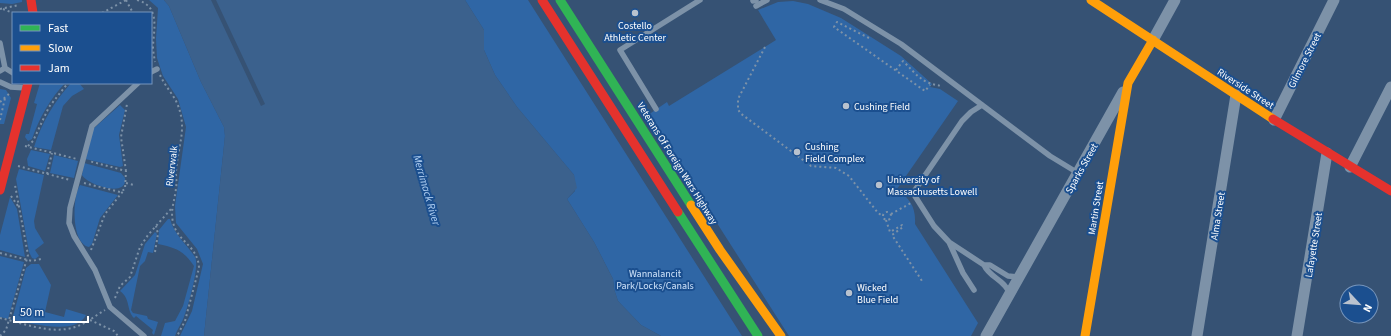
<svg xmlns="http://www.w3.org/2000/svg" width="1391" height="336" font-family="'Source Sans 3',sans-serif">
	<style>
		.green { fill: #2f66a5 }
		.water { fill: #3b618d }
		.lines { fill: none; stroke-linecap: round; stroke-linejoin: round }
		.path { stroke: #7d92a8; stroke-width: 2; stroke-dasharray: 2 3; stroke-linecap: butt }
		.lane { stroke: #7d92a8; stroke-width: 5.5 }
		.street { stroke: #7d92a8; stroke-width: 11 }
		.fast { stroke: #30b455; stroke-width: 9 }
		.slow { stroke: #ff9f0a; stroke-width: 9 }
		.jam { stroke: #e5322d; stroke-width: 9 }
		.poi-dot { fill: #b9c2ce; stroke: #1b4f8f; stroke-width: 1.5 }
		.labels { text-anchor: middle; stroke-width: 4; stroke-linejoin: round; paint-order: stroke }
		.poi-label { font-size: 10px; fill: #fff; stroke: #1b4f8f; text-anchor: start }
		.street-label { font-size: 10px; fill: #fff; stroke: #1b4f8f }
		.park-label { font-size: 10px; fill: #cfe3fa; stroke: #1b4f8f }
		.water-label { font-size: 11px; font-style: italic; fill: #b5d3f5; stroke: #1b4f8f }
	</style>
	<rect width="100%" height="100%" fill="#365274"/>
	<path class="green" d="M0 0H22V2L12 4 0 3Z
		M149 0H164L169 6 201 82 224 127 225 136 204 336H180L192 311 203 264 197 249 176 223 175 206 186 127 178 99 163 76 157 58 156 39 158 8Z
		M465 0H528L742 336H661L641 325 618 301 614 289 613 279 594 242 567 199 575 191 574 175 517 107 495 75 484 50V30Z
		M793 1 808 4 841 18 901 56 932 84 930 87 940 89 958 101 897 189C910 199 916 207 915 224L978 323 971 336H789L648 115 667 102 669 106 776 40 758 10 778 2Z
		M40 83H65C50 99 39 118 32 139L28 141 25 137 26 134H29L37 104 34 103Z
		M71 83H79L84 89 72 96 63 106 51 150 34 147C42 122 54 102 71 83Z
		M0 89 6 90 11 98 4 124H0Z
		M120 105 125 110 119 135 123 166 120 167 85 159 93 129Z
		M31 150 50 154 45 171 28 166 27 159Z
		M54 155 78 161 74 178 50 173Z
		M84 163 121 173 125 178C128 199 86 184 82 175Z
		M19 169 44 175 34 221 35 228 44 243 35 250 39 256 35 259 32 258 29 252 16 179Z
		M80 185 118 195 100 218 92 244 89 247C71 244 72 197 80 185Z
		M10 197 17 209 25 257 0 250V235Z
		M168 219H170C174 235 187 244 195 257 200 265 188 307 184 317 182 323 177 329 175 336H161L165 323 175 321 183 306 194 266C183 250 176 248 158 244L159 230Z
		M155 232 157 234 153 253 148 252 145 261 140 266 131 310 133 313 147 316 148 319 158 322 154 335 152 333 153 330 136 316 134 318C126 310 131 299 120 291L135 275 145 244Z
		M0 256 24 262 8 319 0 317Z
		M31 264H39L51 285 45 312 64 317 66 309 86 315C76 336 31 323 12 320L26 268Z"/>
	<path class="water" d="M164 0H211L261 106 265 104 216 0H465L484 30V50L495 75 517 107 574 175 577 188 567 199 594 242 613 279 614 289 618 301 641 325 661 336H204L225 136 224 127 201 82 169 6Z"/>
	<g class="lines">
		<path class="path" d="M126 0 133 13
			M137 0C160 6 154 28 153 46 153 51 154 56 155 62
			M0 9 19 5
			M3 9 13 13
			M102 13 126 0
			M869 38 837 22 834 27 925 91 930 85
			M765 47 738 99V109L740 113 811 166 836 168 849 176 878 213 883 216
			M896 70 903 61C917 75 922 84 943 86
			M160 75C164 84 171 92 176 101 189 128 177 147 176 173 176 178 177 183 176 188 175 200 170 210 173 222 177 242 198 245 199 268L185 321 177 336
			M0 102 10 93
			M0 120 5 98
			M25 146 77 159
			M28 146 33 141 49 107 68 83
			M18 166 70 180
			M126 171 121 137 127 104
			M47 174 52 153
			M84 183 120 192 125 189 126 171 89 161
			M126 183 134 185
			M11 196 18 206
			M883 216a4 4 0 1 1 8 0a4 4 0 1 1-8 0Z
			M891 214 911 203
			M886 220 890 232 902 225 903 227 892 235 922 281
			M91 250 105 214 124 190
			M155 252 158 234 156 226
			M0 253 32 261 41 259
			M115 298 120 286 130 277 140 247 148 235 171 209
			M0 318C23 323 51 335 75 327 85 324 95 316 105 310
			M90 320 114 331 118 336
			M0 336 6 330 28 255 15 185"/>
		<path class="lane" d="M820 0 844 9 901 44 1050 156 1078 173
			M753 1 756 0
			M756 6 767 0
			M0 43 5 68
			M0 71 5 68 13 73
			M151 72 157 69
			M0 82 11 87 26 88
			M138 83 92 126 70 208 69 223 74 236 95 270 110 307 144 336
			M982 105 971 112 962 121 913 193 934 226 949 242 984 265C990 278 1004 279 1010 294
			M656 109 620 50 700 0
			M949 242 963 273 974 290
			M984 265H990L1008 276 1019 277"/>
		<path class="street" d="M1153 40 1175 0
			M1274 120 1334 0
			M1350 167 1391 87
			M986 336 1123 92
			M1197 336 1236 95
			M1297 336 1327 153"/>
		<path class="fast" d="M560 0 691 205
			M678 212 758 336"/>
		<path class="slow" d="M1091 0 1273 119
			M691 205 720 250 781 336
			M1085 336 1128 83 1153 40"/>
		<path class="jam" d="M31 0 33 13
			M542 0 678 212
			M1273 119 1391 191
			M0 190 28 83"/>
	</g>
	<g class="poi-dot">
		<circle cx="635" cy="13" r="4"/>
		<circle cx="846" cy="106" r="4"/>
		<circle cx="797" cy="152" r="4"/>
		<circle cx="879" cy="185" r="4"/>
		<circle cx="849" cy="293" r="4"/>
	</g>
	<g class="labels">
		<g class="poi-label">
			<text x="635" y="29" text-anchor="middle">Costello<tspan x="635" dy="12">Athletic Center</tspan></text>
			<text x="854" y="110">Cushing Field</text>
			<text x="805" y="150">Cushing<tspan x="805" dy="12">Field Complex</tspan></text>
			<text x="887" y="183">University of<tspan x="887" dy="12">Massachusetts Lowell</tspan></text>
			<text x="857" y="291">Wicked<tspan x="857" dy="12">Blue Field</tspan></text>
		</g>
		<g class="street-label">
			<text transform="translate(1304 60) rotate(-63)" y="4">Gilmore Street</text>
			<text transform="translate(1246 88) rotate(33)" y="4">Riverside Street</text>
			<text transform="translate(678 163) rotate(58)" y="4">Veterans Of Foreign Wars Highway</text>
			<text transform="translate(171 166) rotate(-83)" y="4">Riverwalk</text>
			<text transform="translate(1081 168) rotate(-61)" y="4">Sparks Street</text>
			<text transform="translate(1095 208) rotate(-81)" y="4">Martin Street</text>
			<text transform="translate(1217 216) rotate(-81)" y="4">Alma Street</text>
			<text transform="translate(1313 245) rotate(-81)" y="4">Lafayette Street</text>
		</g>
		<g class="park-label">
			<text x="655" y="277">Wannalancit<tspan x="655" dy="12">Park/Locks/Canals</tspan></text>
		</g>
		<g class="water-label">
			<text transform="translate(427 190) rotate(74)" y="4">Merrimack River</text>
		</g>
	</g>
	<rect x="12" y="12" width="140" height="72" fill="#1b4f8f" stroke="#7695bc"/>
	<rect x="20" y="25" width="20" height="6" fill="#30b455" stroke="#7695bc"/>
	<text x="48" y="32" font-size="12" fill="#ffffff">Fast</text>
	<rect x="20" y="45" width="20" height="6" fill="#ff9f0a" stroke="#7695bc"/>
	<text x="48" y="52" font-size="12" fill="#ffffff">Slow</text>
	<rect x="20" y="65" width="20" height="6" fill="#e5322d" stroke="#7695bc"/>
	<text x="48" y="72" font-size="12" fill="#ffffff">Jam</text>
	<g transform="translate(1359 304) rotate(116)"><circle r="19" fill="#1b4f8f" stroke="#7695bc"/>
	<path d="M0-3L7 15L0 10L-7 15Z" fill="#b9c2ce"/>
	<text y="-6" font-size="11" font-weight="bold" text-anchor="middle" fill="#ffffff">N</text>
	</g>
	<path d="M14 316v6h74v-6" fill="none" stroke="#ffffff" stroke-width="2"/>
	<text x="20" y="316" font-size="12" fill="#ffffff" stroke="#1b4f8f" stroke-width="3" paint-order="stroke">50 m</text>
</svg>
